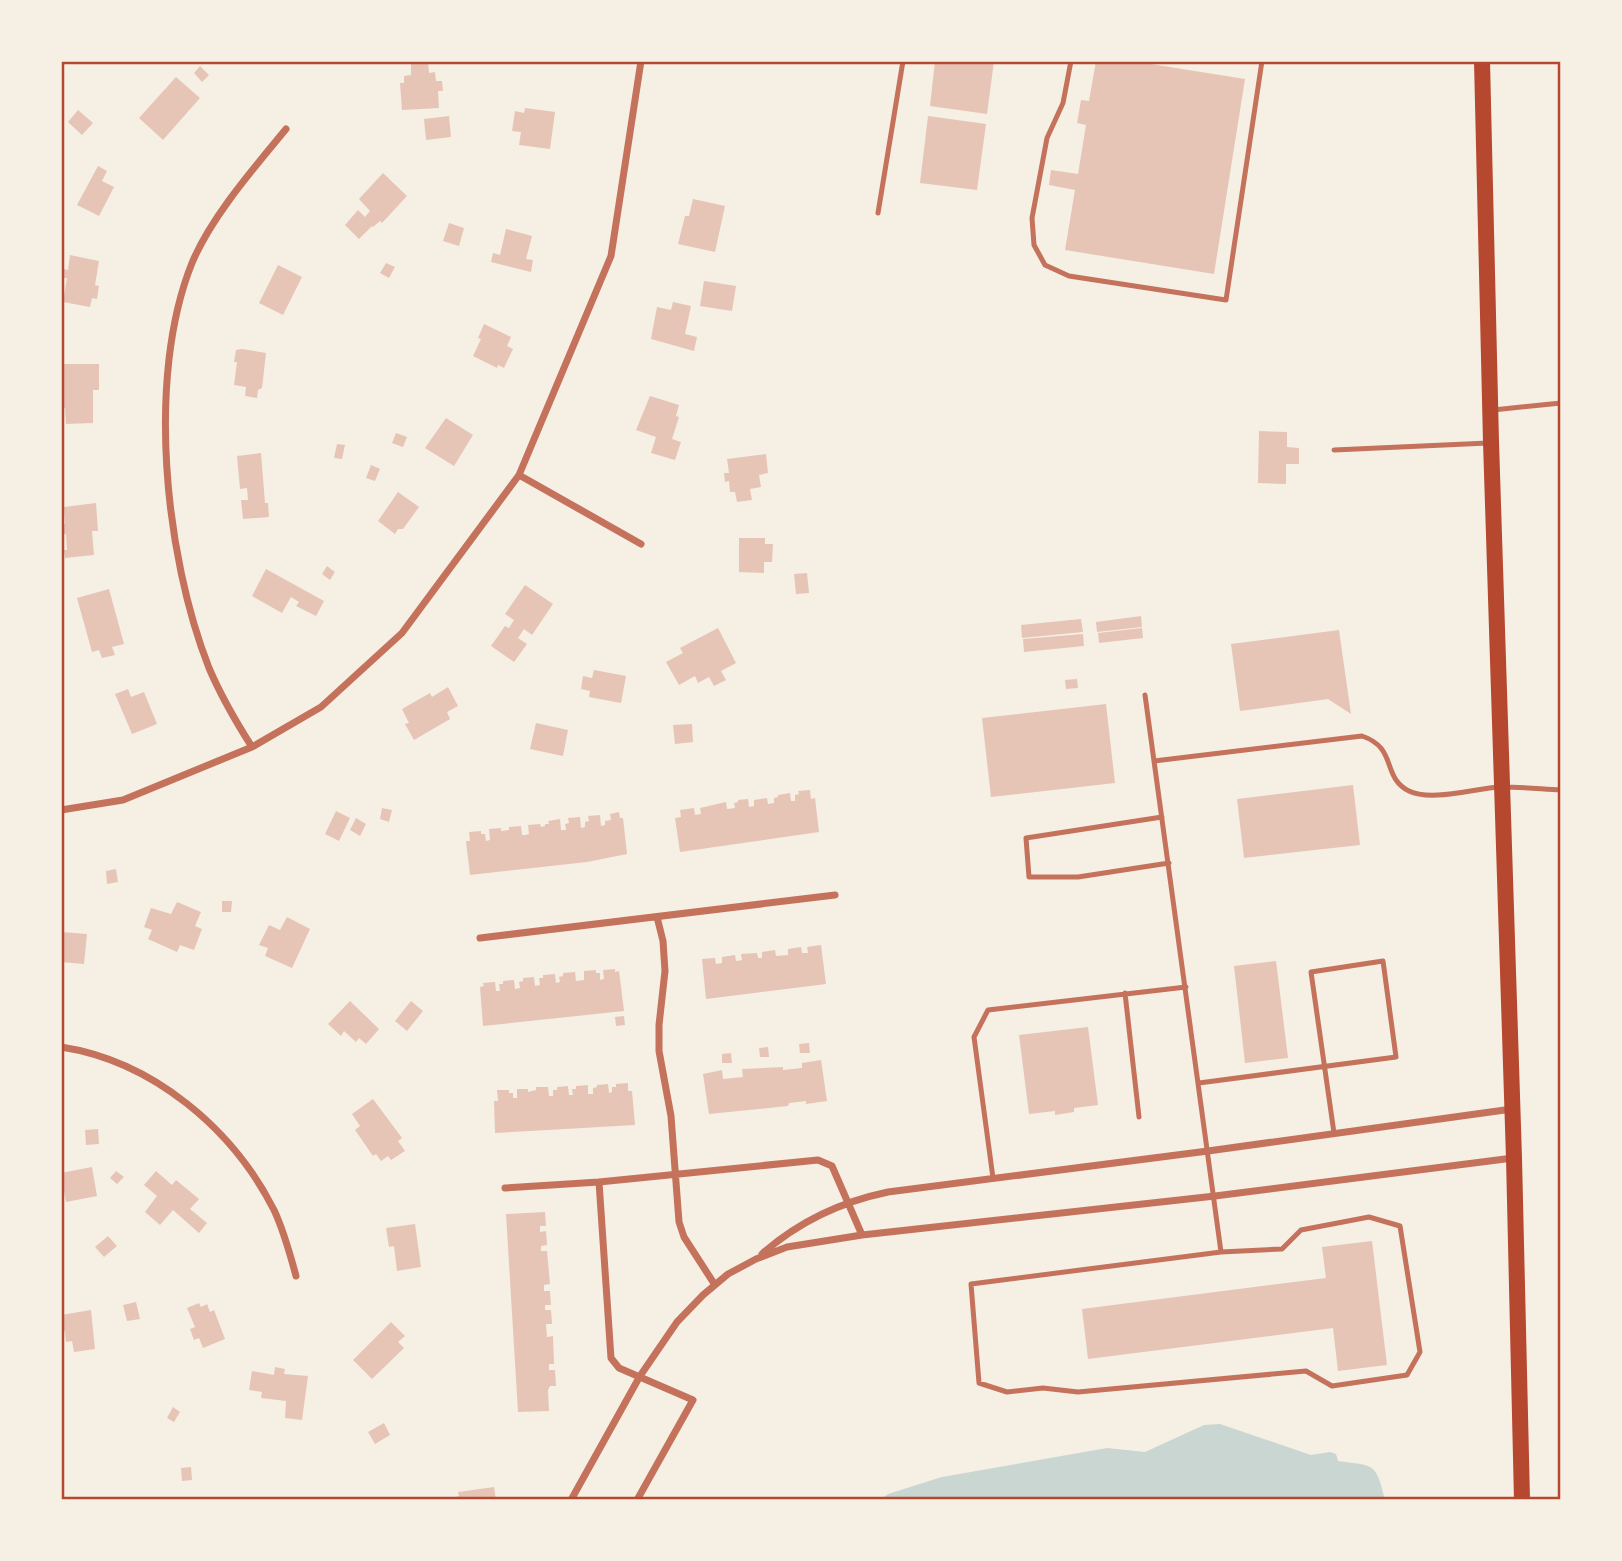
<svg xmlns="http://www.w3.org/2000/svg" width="1622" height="1561" font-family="'Public Sans',sans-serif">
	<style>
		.water { fill: #c9d6d2 }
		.building { fill: #e6c5b7 }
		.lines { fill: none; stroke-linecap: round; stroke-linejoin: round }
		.service { stroke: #c5725c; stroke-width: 5 }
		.minor { stroke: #c5725c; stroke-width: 7 }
		.primary { stroke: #b5482f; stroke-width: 16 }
		.neatline { fill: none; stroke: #b5482f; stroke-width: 2.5 }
	</style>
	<rect width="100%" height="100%" fill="#f6efe4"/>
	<path class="water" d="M1220 1424 1311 1455 1330 1452 1336 1454 1338 1461C1374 1466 1376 1462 1385 1500H880L888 1494 942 1477 1107 1448 1145 1452 1204 1425Z"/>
	<path class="building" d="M411 61H428L429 73 435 72 436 81H442L443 91H438L439 108 402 110 400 83H404V76L411 75Z
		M935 61H994L987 114 930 106Z
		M1096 61H1132L1245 79 1214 274 1065 250 1075 190 1049 185 1051 170 1078 174 1086 125 1077 123 1081 100 1089 101Z
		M200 66 209 75 202 82 194 73Z
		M176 77 200 98 163 140 139 118Z
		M525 108 555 112 550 149 519 145 521 132 512 131 515 111 524 113Z
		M78 110 93 123 82 135 68 122Z
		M449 116 451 137 426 140 424 119Z
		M928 116 986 124 977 190 920 183Z
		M98 166 107 171 102 181 114 187 99 216 77 205Z
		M383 173 407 196 382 223 380 221 373 227 372 226 359 239 345 225 358 210 365 217 370 211 359 199Z
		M693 199 725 206 715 252 678 244 685 216H689Z
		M449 223 464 228 459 246 443 241Z
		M506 229 532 236 526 259 533 260 531 272 491 262 493 253 500 255Z
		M70 255 99 261 95 285 99 286 97 299 92 298 90 307 63 302 67 278H63L64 269 68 270Z
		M386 263 395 267 389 278 380 273Z
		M278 265 302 277 283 315 259 303Z
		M704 281 736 286 732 311 700 306Z
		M673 302 691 306 685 334 697 337 694 351 651 339 657 307 671 310Z
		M484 324 511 337 507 346 513 349 504 368 498 365 497 368 473 356 481 339 478 338Z
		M242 349 266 353 262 388 258 390 257 398 245 396 246 387 234 385 237 362H234L236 350Z
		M61 364H99V390H93V423L66 424 65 408H61Z
		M650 396 679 405 676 416 679 417 672 439 681 442 675 460 651 453 656 437 636 430Z
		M446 418 473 435 454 466 425 448Z
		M1259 431 1287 432V447L1299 448V464H1286V484L1258 483Z
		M396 433 407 437 403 447 392 443Z
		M337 444 345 445 342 459 334 458Z
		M261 453 265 503H268L269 517 243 519 241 500H248L247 488 240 489 237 456Z
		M766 454 768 473 759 475 761 487 750 489 752 500 737 502 735 492H730L729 481 725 482 724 473H729L727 459Z
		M371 465 380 469 375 481 366 478Z
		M398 492 419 507 403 529H398L395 534 378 521Z
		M96 503 98 531H92L94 555 65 558 64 550H67L66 534 61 535V524H65L64 507Z
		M739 538H765V544H773L772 562H764V573L739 572Z
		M327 566 335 572 330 580 322 574Z
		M266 569 324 601 316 616 296 606 299 602 291 597 282 613 252 596Z
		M807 573 809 593 796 594 794 574Z
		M525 585 553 604 532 635 524 629 518 638 527 644 514 662 491 646 505 626 509 628 514 620 505 614Z
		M109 589 124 644 112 647 115 655 102 658 99 650 92 652 77 598Z
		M1141 616 1142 627 1097 632 1096 622Z
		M1081 619 1083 632 1022 638 1021 625Z
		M718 628 736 663 721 671 726 680 714 686 709 677 698 683 695 676 679 685 666 662 683 653 680 648Z
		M1142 628 1143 638 1099 643 1098 633Z
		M1339 630 1351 714 1328 699 1240 711 1231 644Z
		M1083 634 1084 646 1024 652 1023 639Z
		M594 670 626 676 621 703 589 697 590 691 581 689 583 676 592 678Z
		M1077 679 1078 688 1066 689 1065 680Z
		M448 687 458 706 447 712 450 719 414 740 405 724 409 723 402 709 430 693 432 697Z
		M128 689 131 697 144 692 157 724 132 734 115 694Z
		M1106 704 1115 783 991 797 982 718Z
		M536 723 568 730 563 756 530 749Z
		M692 724 693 742 675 744 673 725Z
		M1353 785 1360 845 1244 858 1237 799Z
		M810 790 811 799 815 798 819 832 680 852 675 818 681 817 680 810 694 808 695 815 701 814 700 808 726 802 727 809 735 808 734 803 738 802V800L748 799 749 807 754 806V800L767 798 768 804 774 803V798L778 797V795L790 793 791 801H795V795L799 794 798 791Z
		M382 808 392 810 389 822 380 819Z
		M336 811 350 818 339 841 325 834Z
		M619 812 620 818H623L627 854 587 862 470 875 466 841H470L469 832 481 831V834H485L486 841 490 840 489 829 501 828V831L509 830V827L521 826 522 835H525L529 834 528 825 540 824 541 827 545 826V824H549L548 821 560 819 561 830H566L565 824 569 823 568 818 580 817 581 828 585 827V822L589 821 588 816 600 815 601 826 605 825V821L611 820 610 814Z
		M356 818 366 824 360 836 350 830Z
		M116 869 118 882 107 884 106 871Z
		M222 901H232L231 912H222Z
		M177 902 201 912 195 926 202 929 194 950 180 945 177 952 148 939 152 930 144 927 151 908 171 914Z
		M287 917 310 929 292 968 265 956 268 948 259 945 269 925 280 930Z
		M61 932 87 934 84 964 61 962Z
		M821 945 826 984 706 999 702 959 715 958 716 964 722 963V957L735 955 736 961 742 960 741 954 757 953 758 958H762V952L775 950 776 956 788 955V949L801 947 802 953H808L807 947Z
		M1276 961 1288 1058 1245 1063 1234 966Z
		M615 969V972L619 971 624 1011 483 1026 480 987 484 986 483 983 495 982 496 991H500L499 984H503V981L514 980 515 989 520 988 519 982 523 981V978L534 977 535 986 540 985 539 978H543V975L555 974 556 983 560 982 559 977 563 976V973L575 972 576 981 584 980V971L596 970V973H600V980L604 979 603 970Z
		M350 1001 379 1029 366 1044 359 1038 356 1042 344 1031 341 1036 328 1024Z
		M411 1001 423 1011 407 1031 395 1021Z
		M624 1016 625 1025 616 1026 615 1017Z
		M1088 1027 1098 1105 1074 1108V1112L1055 1115V1111L1029 1114 1019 1035Z
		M809 1043 810 1053H800L799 1044Z
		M768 1047 769 1057H760L759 1048Z
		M731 1053 732 1063H722V1054Z
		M821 1060 827 1101 806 1104V1101L789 1103 788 1106 709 1114 703 1074 722 1070 723 1079 743 1077 742 1069 783 1067V1070L802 1068V1063Z
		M628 1083V1091H632L635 1125 495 1133 494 1101H498L497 1090H509V1093H513V1098H517V1089H528V1092L536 1090V1087H548L549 1096H553V1090H557V1087L568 1086 569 1095H573L572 1089H576V1086L588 1085V1094H593V1088L597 1087V1085L608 1084 609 1093 612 1092V1087H616V1084Z
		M373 1099 402 1138 398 1141 405 1151 391 1160 388 1156 381 1161 376 1154 373 1156 355 1130 360 1126 352 1114Z
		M98 1129 99 1144 86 1145 85 1130Z
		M92 1167 97 1196 66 1202 61 1173Z
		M116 1171 124 1177 117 1184 110 1178Z
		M156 1171 172 1185 176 1180 199 1199 190 1209 207 1223 199 1233 173 1210 160 1225 145 1212 157 1196 144 1185Z
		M545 1212 546 1226H540V1232L546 1231 547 1245 541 1246V1251H547L550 1284 544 1285V1291H550L551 1305H545V1310H551L552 1324H546L547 1337 553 1336 554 1364H549V1370H555L556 1386H550L548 1390 549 1411 518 1412 506 1214Z
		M415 1224 421 1267 397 1271 394 1246 389 1247 386 1228Z
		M108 1236 117 1246 104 1257 95 1247Z
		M1372 1241 1387 1365 1338 1371 1333 1328 1088 1359 1082 1309 1326 1278 1322 1247Z
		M136 1302 140 1319 127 1321 123 1305Z
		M199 1303 201 1307 207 1304 210 1312 214 1310 225 1339 203 1348 199 1338 194 1340 190 1329 195 1327 187 1308Z
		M91 1310 95 1349 74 1352 72 1341 66 1342 65 1331 61 1332V1315Z
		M391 1322 405 1336 398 1342 404 1348 372 1379 353 1360Z
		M275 1367 285 1369 284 1374 308 1376 302 1420 285 1418 286 1401 261 1398 262 1392 249 1390 252 1371 274 1375Z
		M173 1407 180 1412 174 1422 167 1418Z
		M384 1423 390 1435 375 1444 368 1432Z
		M191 1467 192 1480 182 1481 181 1468Z
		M494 1487 496 1500H447L459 1496 458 1492Z"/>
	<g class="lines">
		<path class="service" d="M1071 61 1063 103 1047 138 1032 218 1034 245 1045 265 1069 276 1226 300 1262 61
			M878 213 903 61
			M1493 410 1561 403
			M1334 450 1488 443
			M1145 695 1221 1252 971 1284 979 1383 1007 1392 1043 1388 1078 1392 1306 1371 1332 1386 1407 1375 1420 1352 1400 1226 1369 1217 1301 1230 1282 1249 1221 1252
			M1154 761 1362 736C1398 748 1381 777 1409 791 1432 802 1475 788 1501 787 1521 787 1541 789 1561 790
			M1162 817 1026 838 1029 877H1078L1169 863
			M1125 993 1139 1117
			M1199 1083 1396 1057 1383 961 1311 972 1334 1133
			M993 1178 974 1037 988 1010 1186 987"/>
		<path class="minor" d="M519 475 641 544
			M252 747C236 722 221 696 209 668 165 556 146 377 192 263 211 217 254 168 286 129
			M61 810 123 800 252 747 321 707 402 633 519 475 611 256 641 61
			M657 917 663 941 665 971 659 1025V1051L671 1116 679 1222 684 1237 715 1285
			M480 938 835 895
			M61 1047C153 1061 233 1129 274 1210 284 1231 290 1254 296 1276
			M505 1188 599 1182
			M762 1254C798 1222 840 1202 888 1192L1208 1151 1512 1109
			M571 1500 640 1376 677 1322 703 1295 728 1274 756 1259 787 1247 862 1235 1215 1196 1513 1158
			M637 1500 693 1400 619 1368 611 1358 599 1182 818 1160 832 1166 862 1235"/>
		<path class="primary" d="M1482 61 1491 442 1514 1158 1522 1500"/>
	</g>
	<rect width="1622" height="1561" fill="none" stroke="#f6efe4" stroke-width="126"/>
	<rect x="63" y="63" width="1496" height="1435" class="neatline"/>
</svg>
